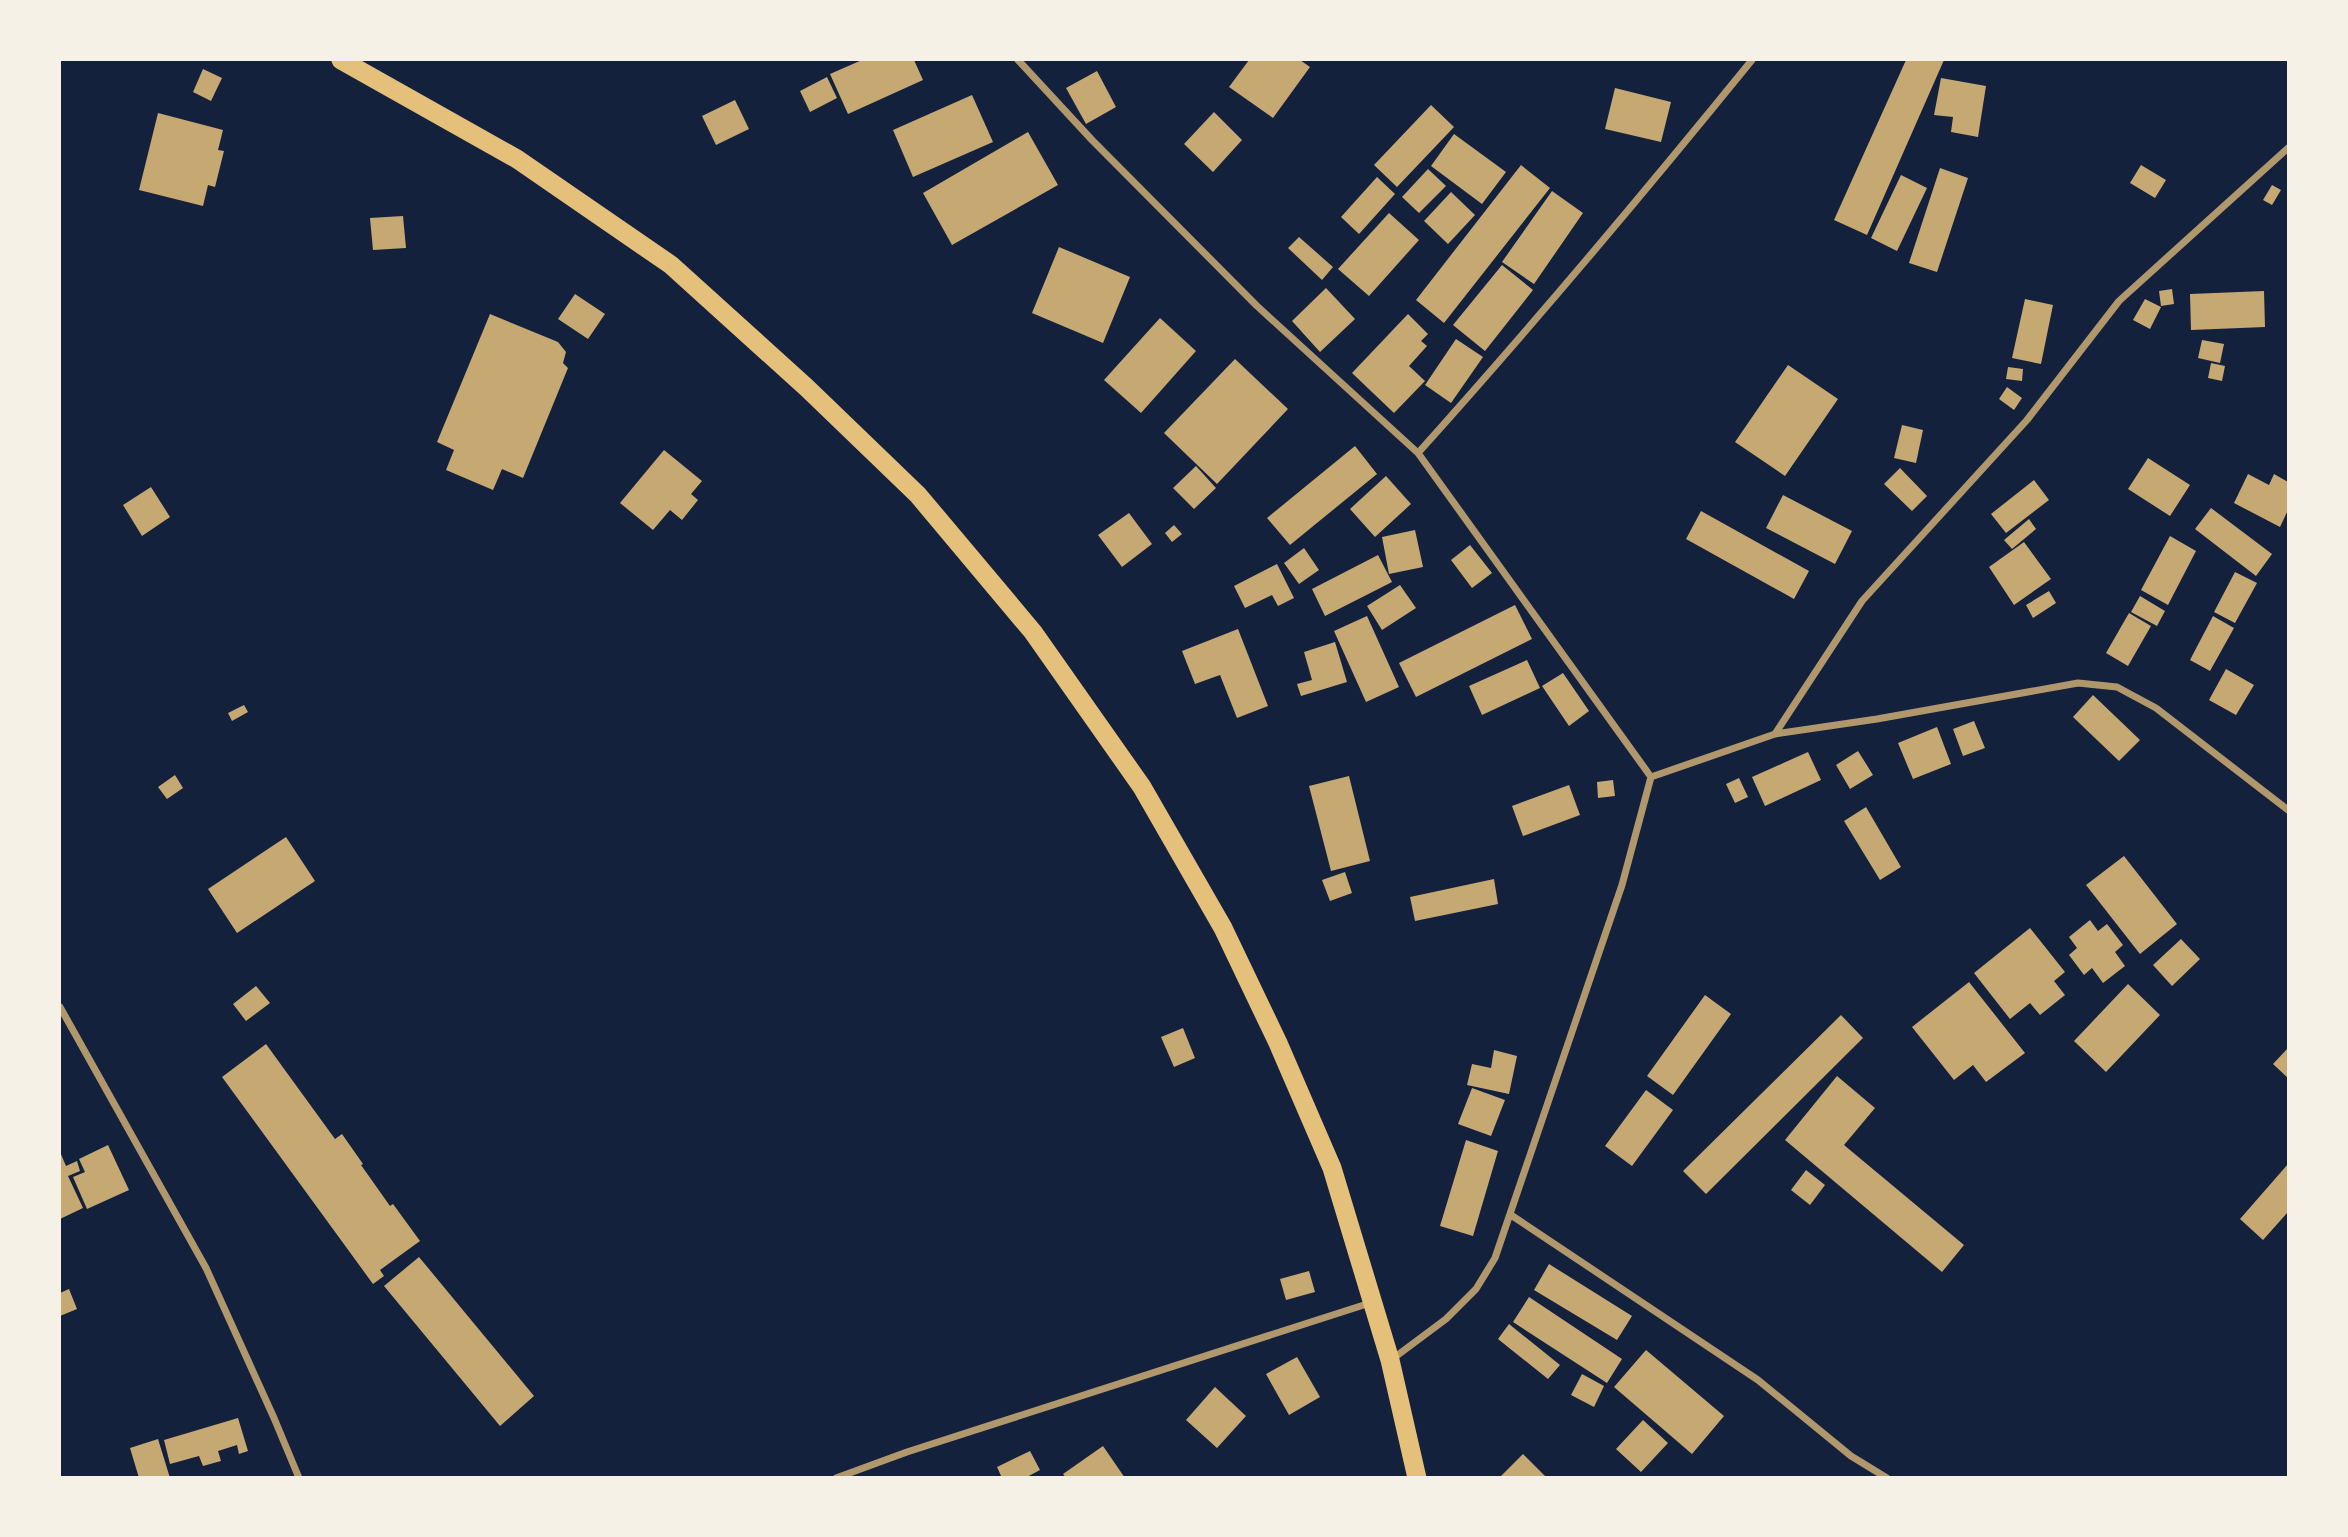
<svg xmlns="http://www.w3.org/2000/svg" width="2348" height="1537" font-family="Inter,sans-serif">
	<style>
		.building { fill: #c6a872 }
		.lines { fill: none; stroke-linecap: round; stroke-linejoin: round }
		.minor { stroke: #b1986c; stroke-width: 7 }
		.trunk { stroke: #e5c07b; stroke-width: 19 }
	</style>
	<rect width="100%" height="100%" fill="#14213d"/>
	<path class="building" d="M862 60H914L923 80 848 114 830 74Z
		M1249 60H1300L1310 67 1273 118 1229 87Z
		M1906 60H1944L1867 235 1834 220Z
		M203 69 222 78 211 101 193 92Z
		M1097 71 1116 107 1086 124 1066 88Z
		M827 77 837 98 810 112 800 91Z
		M1941 78 1986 86 1978 137 1951 132 1953 117 1934 115Z
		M1615 88 1671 102 1661 142 1605 129Z
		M972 95 993 142 913 177 893 130Z
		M735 100 749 129 716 145 702 116Z
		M1431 105 1454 127 1397 187 1374 165Z
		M1214 112 1242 140 1213 172 1184 144Z
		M158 113 223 130 218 150 224 151 215 187 208 185 203 206 139 190Z
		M1028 132 1058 185 952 245 923 193Z
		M1454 134 1506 172 1482 204 1431 166Z
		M1521 165 1550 188 1444 323 1416 300Z
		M2141 165 2166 180 2155 198 2130 183Z
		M1940 168 1968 178 1937 272 1909 263Z
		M1428 169 1446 186 1419 213 1402 197Z
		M1901 175 1927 188 1897 251 1871 238Z
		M1377 177 1395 194 1359 234 1341 217Z
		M2272 185 2281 190 2272 205 2263 200Z
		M1552 191 1583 213 1534 284 1502 262Z
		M1451 192 1475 215 1448 244 1424 221Z
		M1389 213 1419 240 1369 296 1338 269Z
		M403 216 406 248 373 250 370 218Z
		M1299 237 1333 267 1322 280 1288 248Z
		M1059 247 1130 277 1103 343 1032 313Z
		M1502 265 1533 290 1485 351 1453 325Z
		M1326 288 1355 319 1320 352 1292 321Z
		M2172 289 2174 304 2161 306 2159 291Z
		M2264 291 2265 327 2191 330 2190 294Z
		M575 294 605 314 588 339 558 319Z
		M2025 299 2053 305 2041 364 2012 358Z
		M2145 299 2161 307 2150 329 2133 320Z
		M490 314 558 342 566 352 563 363 568 368 523 478 502 469 493 490 446 470 454 450 437 442Z
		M1408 314 1428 334 1421 341 1427 346 1409 366 1425 381 1394 413 1352 373Z
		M1160 318 1196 351 1141 413 1104 380Z
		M1456 339 1483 357 1451 403 1425 385Z
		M2202 340 2224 344 2220 363 2198 358Z
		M1235 359 1288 409 1217 484 1164 433Z
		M2211 363 2225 366 2222 381 2208 378Z
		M1788 365 1838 399 1785 476 1735 442Z
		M2008 367 2023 369 2022 381 2006 379Z
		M2007 387 2022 398 2014 410 1999 399Z
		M1902 425 1923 430 1916 463 1894 458Z
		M1355 446 1377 474 1290 545 1267 518Z
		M664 450 702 481 691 494 698 500 682 520 670 510 653 530 620 503Z
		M2148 458 2190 485 2170 516 2128 489Z
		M1196 466 1216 488 1194 509 1173 488Z
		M1900 468 1927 496 1912 511 1884 484Z
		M2248 474 2269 485 2274 474 2288 482V510L2280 527 2234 503Z
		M1386 476 1411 504 1375 537 1350 509Z
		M2034 480 2049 500 2006 533 1991 514Z
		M151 487 170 517 142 536 123 505Z
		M1783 495 1852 531 1835 564 1766 528Z
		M2211 508 2272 554 2256 576 2195 529Z
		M1701 511 1809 571 1794 599 1686 539Z
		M1129 513 1152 544 1122 567 1098 535Z
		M2029 519 2036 529 2012 549 2004 540Z
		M1174 525 1182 534 1172 542 1165 533Z
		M1415 530 1423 567 1389 574 1382 537Z
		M2170 536 2196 551 2168 605 2141 590Z
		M2024 542 2051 579 2014 605 1989 567Z
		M1470 545 1492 573 1472 588 1451 560Z
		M1304 548 1319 570 1299 584 1284 563Z
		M1378 555 1392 582 1325 616 1312 589Z
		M1277 564 1294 598 1278 606 1272 595 1245 608 1234 586Z
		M2235 572 2257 583 2235 623 2214 612Z
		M1400 585 1416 608 1382 630 1367 606Z
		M2049 591 2056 603 2033 618 2026 605Z
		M2140 596 2165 611 2157 626 2131 612Z
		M1515 605 1532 639 1416 697 1399 663Z
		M2129 613 2151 626 2128 666 2106 653Z
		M1367 616 1399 687 1366 702 1334 631Z
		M2213 616 2234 628 2210 671 2190 660Z
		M1238 629 1268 706 1237 718 1220 675 1195 684 1182 651Z
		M1335 642 1347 682 1301 696 1297 684 1312 680 1304 652Z
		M1527 660 1540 688 1482 715 1469 686Z
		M2226 669 2254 685 2236 715 2209 700Z
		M1563 673 1589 711 1569 726 1542 686Z
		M2093 695 2140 740 2119 761 2073 717Z
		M244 705 248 712 232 721 228 713Z
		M1974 721 1985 748 1963 756 1953 729Z
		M1937 727 1951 764 1913 779 1898 743Z
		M1858 751 1873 775 1850 789 1836 765Z
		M1808 752 1821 780 1765 806 1752 777Z
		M175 775 183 788 167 799 158 787Z
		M1349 776 1370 861 1331 871 1309 786Z
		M1739 778 1748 797 1735 803 1726 784Z
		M1613 780 1615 796 1598 798 1597 782Z
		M1569 785 1580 815 1523 836 1512 806Z
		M1866 807 1901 867 1880 880 1844 821Z
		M286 837 315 881 237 933 208 889Z
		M2124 856 2177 924 2140 954 2086 885Z
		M1345 872 1352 893 1330 901 1322 880Z
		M1494 879 1498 904 1415 921 1410 897Z
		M2090 920 2098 931 2107 924 2123 945 2115 952 2125 966 2103 983 2092 968 2084 975 2069 955 2077 948 2069 937Z
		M2030 928 2065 972 2054 981 2065 995 2040 1015 2030 1003 2010 1019 1974 973Z
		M2181 939 2200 959 2172 986 2153 965Z
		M1969 982 2025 1053 1986 1082 1973 1065 1954 1080 1912 1027Z
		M2128 984 2160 1015 2106 1072 2074 1041Z
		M256 986 270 1003 246 1021 233 1004Z
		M1705 995 1731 1014 1673 1095 1647 1076Z
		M1841 1015 1863 1038 1706 1194 1683 1171Z
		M1183 1028 1195 1058 1174 1067 1161 1037Z
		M266 1044 335 1139 342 1134 363 1164 361 1165 390 1206 393 1204 420 1241 380 1270 384 1276 373 1284 222 1077Z
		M2288 1048V1078L2273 1064Z
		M1494 1050 1517 1056 1509 1094 1467 1085 1472 1064 1491 1068Z
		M1837 1076 1875 1108 1844 1145 1964 1245 1942 1272 1785 1140Z
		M1472 1088 1505 1100 1491 1136 1458 1124Z
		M1646 1090 1673 1110 1632 1166 1605 1146Z
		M1466 1140 1498 1151 1473 1236 1440 1226Z
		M108 1145 129 1190 87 1209 73 1177 85 1172 79 1159Z
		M60 1152 66 1166 77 1161 80 1171 68 1176 83 1208 60 1219Z
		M2288 1164V1212L2263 1240 2240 1219Z
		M1806 1170 1825 1185 1810 1205 1791 1190Z
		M419 1257 534 1396 500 1426 384 1286Z
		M1549 1264 1632 1316 1617 1340 1534 1290Z
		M1309 1271 1315 1292 1286 1300 1280 1279Z
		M69 1289 77 1309 60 1316V1293Z
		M1529 1297 1622 1359 1607 1383 1513 1322Z
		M1509 1324 1560 1365 1548 1379 1498 1339Z
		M1646 1350 1724 1416 1692 1454 1614 1387Z
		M1297 1357 1320 1397 1289 1415 1266 1374Z
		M1582 1374 1604 1386 1594 1407 1571 1395Z
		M1215 1387 1246 1416 1217 1448 1186 1420Z
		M238 1418 248 1451 239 1454 237 1445 218 1451 221 1461 203 1466 199 1456 170 1464 164 1440Z
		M1643 1420 1668 1443 1641 1472 1616 1449Z
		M158 1439 170 1478H139L130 1448Z
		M1103 1446 1125 1478H1066L1063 1474Z
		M1030 1451 1040 1470 1025 1478H1002L997 1467Z
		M1523 1454 1547 1478H1499Z"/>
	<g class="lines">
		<path class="minor" d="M1018 60 1092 140 1257 306 1418 453 1651 777
			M1418 453C1533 325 1644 193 1752 60
			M1775 734 1862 601 2027 420 2119 301 2288 148
			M60 1007 206 1268 274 1418 299 1478
			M1511 1215 1758 1380 1851 1456 1887 1478
			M1391 1360 1446 1319 1476 1289 1495 1258 1622 885 1651 777 1775 734 1877 719 2078 683 2117 687 2156 708 2288 810
			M836 1478 907 1452 1370 1303"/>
		<path class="trunk" d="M341 60 517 159 671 265 807 388 918 495 1033 632 1142 787 1223 928 1278 1043 1332 1168 1390 1360 1417 1478"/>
	</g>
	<rect width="2348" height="1537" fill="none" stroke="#f6f1e7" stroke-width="122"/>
</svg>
